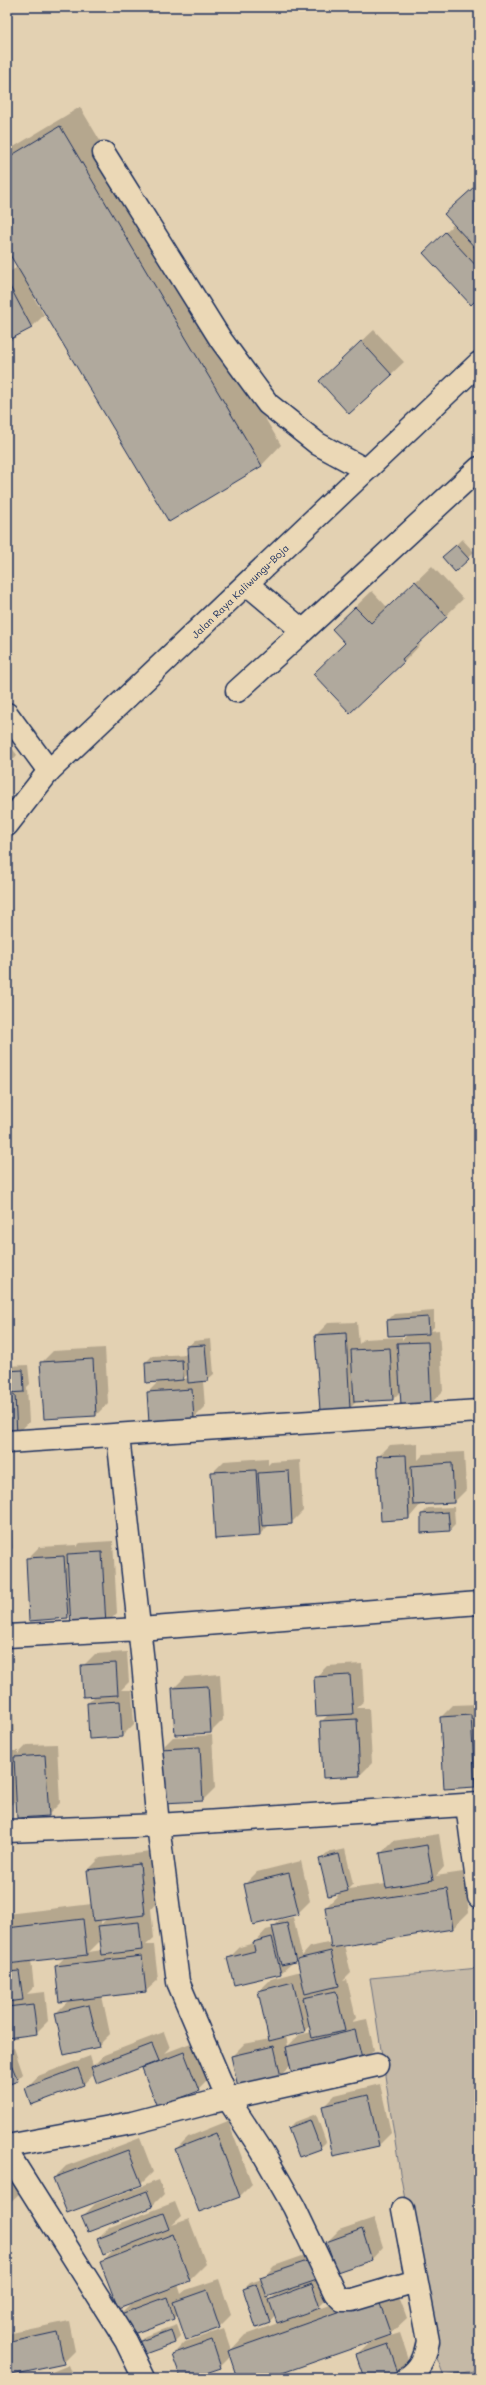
<svg xmlns="http://www.w3.org/2000/svg" width="486" height="2385" font-family="Mali,sans-serif">
	<style>
		.green { fill: #c5b9a6; stroke: #707482 }
		.shadow { fill: #0003; fill-rule: evenodd }
		.building { fill: #b0a99d; stroke: #1b2f5e }
		.lines { fill: none; stroke-linecap: round; stroke-linejoin: round }
		.minor-casing { stroke: #1b2f5e; stroke-width: 25 }
		.major-casing { stroke: #1b2f5e; stroke-width: 25 }
		.minor { stroke: #ebd8b6; stroke-width: 22 }
		.major { stroke: #ebd8b6; stroke-width: 22 }
		.labels { text-anchor: middle; stroke-width: 4; stroke-linejoin: round; paint-order: stroke }
		.street-label { font-size: 10px; fill: #1b2f5e; stroke: #ebd8b6 }
	</style>
	<rect width="100%" height="100%" fill="#e3d1b2"/>
	<filter id="ink" filterUnits="userSpaceOnUse"><feTurbulence type="fractalNoise" baseFrequency=".025" numOctaves="2"/><feDisplacementMap in="SourceGraphic" scale="8" xChannelSelector="R" yChannelSelector="G"/><feConvolveMatrix kernelMatrix="1 2 1 2 8 2 1 2 1" color-interpolation-filters="sRGB"/></filter>
	<g filter="url(#ink)">
		<path class="green" d="M479 1968V2370L444 2376 433 2348 400 2173 370 1978Z"/>
		<path class="shadow" d="M80 107 281 445 262 465 169 521 36 297 34 298 44 315 32 327 7 340V273L18 267 7 248V151Z
			M479 182V296L436 241 454 224 445 214Z
			M374 330 404 362 350 413 332 369Z
			M462 539 474 552 455 570 443 557Z
			M432 566 463 599 418 643 420 645 404 662 346 643 350 612 372 591 388 608Z
			M7 741 17 755 7 766Z
			M434 1311V1327L430 1331 439 1330 443 1391 431 1403 401 1391 393 1399 357 1401 350 1408 321 1410 316 1335 328 1323 357 1322 359 1344 364 1339 402 1337V1340L408 1334 389 1335 388 1320 394 1314Z
			M211 1339 214 1374 207 1380 203 1381 205 1407 193 1419 148 1392 159 1381 146 1362 152 1356 188 1354 187 1347 194 1341ZM189 1373V1378L183 1379Z
			M105 1348 108 1403 96 1415 41 1363 53 1351Z
			M28 1365 30 1384 27 1387 29 1422 17 1434H7V1366Z
			M418 1443V1460L424 1454 464 1452 466 1490 454 1502 421 1504 409 1518 382 1520 378 1457 390 1445Z
			M268 1458V1465L271 1462 300 1460 303 1511 291 1523 270 1524 259 1535 212 1473 224 1461Z
			M454 1507 455 1524 449 1530 422 1514 428 1508Z
			M12 1527 13 1548 7 1554V1528Z
			M113 1541 117 1613 105 1625 71 1613 67 1617 27 1559 39 1547 76 1545V1547L80 1543Z
			M127 1652 129 1682 121 1690H132L134 1724 122 1736 88 1703 96 1695 83 1666 95 1654Z
			M362 1664 364 1701 356 1708H369L372 1763 360 1775 321 1722 329 1714 315 1678 327 1666Z
			M7 1674H11L14 1732 7 1739Z
			M220 1674 223 1720 211 1732 176 1734 173 1689 185 1677Z
			M479 1704V1782L475 1787 441 1717 453 1705Z
			M212 1735 215 1788 203 1800 161 1749 173 1737Z
			M57 1744 60 1803 48 1815 17 1800 7 1808V1751H18V1754L27 1745Z
			M439 1834 444 1867 436 1876 463 1872 469 1912 453 1928 344 1945 351 1973 343 1981 347 1980 356 2018 352 2022 367 2019 374 2050 362 2062 291 2065 280 2076 232 2056 244 2044 270 2039 259 1991 271 1979 301 1971 298 1958 281 1973 228 1959 240 1947 254 1943 266 1930 274 1928 279 1920 293 1917 302 1956 310 1947 332 1942 326 1907 341 1892 320 1859 327 1853 345 1849 353 1884 348 1889 386 1884 381 1853 393 1841ZM310 2026 312 2032 299 2035 288 2046 286 2036 304 2031Z
			M151 1852 157 1902 151 1909 154 1938 146 1945H154L158 1980 146 1991 102 1996 110 2034 98 2046 56 2013 69 2000 56 1966 66 1956 31 1960 34 1987 27 1994 45 1992 48 2021 36 2033 7 2037V1965L10 1963H7V1914L92 1904 88 1870 100 1858ZM101 1919H107L101 1924ZM101 1940 102 1950 89 1952Z
			M301 1861 310 1901 298 1913 245 1884 257 1872Z
			M164 2032 170 2048 165 2053 196 2041 210 2078 198 2090 143 2068 148 2064 94 2073 84 2084 26 2088 38 2076 90 2056 93 2066 104 2055Z
			M14 2048 23 2074 17 2080 7 2084V2051Z
			M380 2084 391 2133 379 2145 334 2155 323 2107 335 2095Z
			M316 2114 326 2142 320 2148 289 2128 295 2122Z
			M228 2121 252 2184 240 2196 200 2211 176 2149 188 2137Z
			M140 2138 153 2172 141 2184 54 2178 66 2166Z
			M7 2159 20 2193 7 2205Z
			M159 2180 164 2194 152 2206 83 2216 95 2204Z
			M175 2202 181 2217 172 2225 189 2219 206 2264 190 2280 178 2284 181 2294 186 2290 219 2279 231 2315 219 2327 178 2314 174 2318 119 2315 132 2302 102 2263 115 2249 98 2239 110 2227Z
			M374 2218 383 2247 372 2259 327 2242 339 2230Z
			M322 2249 331 2295 316 2310 394 2283 407 2318 387 2337 400 2333 409 2360 397 2372 380 2378H365L357 2355 372 2341 265 2378H238L231 2356 220 2367 188 2378H182L173 2354 185 2342 224 2329 231 2350 245 2335 278 2323 275 2316 270 2322 244 2289 250 2283 262 2279 274 2266ZM278 2292 270 2300 269 2295Z
			M69 2321 75 2351 63 2363 7 2375V2334Z
			M177 2325 181 2336 175 2342 143 2354 139 2342 145 2336Z
			M69 2365 74 2378H37Z
			M356 2374 358 2378H345Z"/>
		<path class="building" d="M60 126 262 466 169 522 7 250V158Z
			M474 187 479 192V252L444 214Z
			M445 232 479 269V297L471 305 423 253Z
			M7 281 32 328 7 341Z
			M361 341 392 375 349 414 319 381Z
			M456 545 469 559 455 572 442 557Z
			M415 581 447 617 402 659 404 662 350 713 313 674 345 643 332 629 355 607 371 623Z
			M428 1317 429 1334 388 1336 387 1320Z
			M346 1333 350 1409 320 1411 315 1335Z
			M428 1342 431 1404 401 1405 397 1343Z
			M205 1345 208 1381 188 1383 186 1346Z
			M390 1348 393 1400 354 1402 351 1350Z
			M93 1359 96 1416 44 1419 40 1362Z
			M182 1360 183 1380 146 1383 145 1362Z
			M23 1370 24 1392 7 1393V1371Z
			M192 1389 194 1420 149 1423 147 1392Z
			M7 1395H15L17 1435H7Z
			M406 1455 409 1519 381 1521 377 1456Z
			M452 1463 454 1503 413 1505 411 1466Z
			M256 1470 260 1536 215 1539 211 1472Z
			M289 1471 292 1524 262 1526 258 1473Z
			M448 1512 450 1531 421 1533V1514Z
			M102 1552 106 1626 71 1628 67 1554Z
			M64 1556 68 1618 29 1621 26 1558Z
			M116 1663 118 1695 83 1697 81 1665Z
			M350 1675 353 1714 316 1716 314 1677Z
			M208 1686 211 1733 175 1735 172 1688Z
			M120 1701 122 1737 89 1739 87 1703Z
			M471 1715 475 1787 444 1789 440 1717Z
			M357 1719 360 1776 323 1778 320 1721Z
			M200 1747 203 1801 163 1803 160 1749Z
			M45 1755 49 1816 17 1818 14 1757Z
			M7 1774 9 1809H7Z
			M427 1845 433 1880 386 1888 380 1853Z
			M339 1854 348 1891 328 1896 319 1859Z
			M140 1864 145 1915 93 1921 87 1870Z
			M289 1873 299 1914 253 1925 244 1884Z
			M447 1888 453 1929 331 1948 325 1907Z
			M83 1919 87 1955 7 1964V1928Z
			M139 1922 142 1950 102 1955 98 1926Z
			M287 1923 296 1962 281 1965 272 1926Z
			M272 1937 281 1974 234 1985 227 1958 255 1951 253 1942Z
			M331 1951 339 1986 305 1994 297 1959Z
			M142 1956 146 1992 59 2002 55 1966Z
			M19 1971 23 2000 7 2002V1972Z
			M293 1982 305 2032 269 2041 258 1991Z
			M336 1991 345 2031 312 2038 303 1998Z
			M33 2004 37 2034 7 2038V2007Z
			M89 2005 99 2047 64 2055 55 2013Z
			M355 2030 363 2063 293 2079 286 2047Z
			M152 2044 159 2061 97 2084 91 2067Z
			M274 2046 281 2077 238 2087 231 2056Z
			M184 2052 199 2091 157 2107 142 2068Z
			M7 2054 18 2081 7 2085Z
			M78 2068 84 2085 31 2105 25 2088Z
			M368 2095 379 2146 333 2156 322 2106Z
			M310 2120 321 2149 299 2157 288 2128Z
			M216 2133 240 2197 199 2212 175 2149Z
			M128 2150 142 2185 67 2213 53 2178Z
			M147 2191 153 2207 88 2232 81 2216Z
			M163 2213 169 2229 103 2255 97 2239Z
			M362 2229 372 2260 337 2272 326 2242Z
			M173 2234 190 2281 118 2308 100 2262Z
			M310 2260 317 2280 267 2297 260 2277Z
			M257 2284 270 2323 256 2328 243 2289Z
			M312 2284 320 2308 277 2323 269 2300Z
			M207 2290 220 2328 186 2340 173 2302Z
			M167 2297 174 2319 125 2337 118 2315Z
			M378 2298 391 2335 268 2378H237L228 2351Z
			M171 2330 175 2343 142 2355 138 2342Z
			M57 2332 64 2364 7 2376V2343Z
			M212 2340 221 2368 191 2378H181L172 2354Z
			M388 2344 398 2373 383 2378H364L356 2355Z"/>
		<g class="lines">
			<g class="minor-casing">
				<path id="minor" d="M104 153 221 340 268 404 318 444 366 470
					M247 584 303 631 479 468
					M237 691 303 631
					M7 714 49 771
					M118 1436 143 1663 158 1825 178 1982 228 2099 262 2151 294 2207 335 2293 342 2300H352L416 2281
					M7 1442 479 1411
					M7 1636 140 1629 479 1603
					M467 1805 479 1897
					M7 1831 158 1825 479 1804
					M7 2146 132 2123 212 2102 377 2065
					M7 2152 126 2341 144 2378
					M403 2209 428 2341C425 2358 421 2368 407 2378"/>
			</g>
			<g class="major-casing">
				<path id="major" d="M7 825 49 771 479 363"/>
			</g>
			<use href="#minor" class="minor"/>
			<use href="#major" class="major"/>
		</g>
	</g>
	<g class="labels">
		<g class="street-label">
			<text transform="translate(240 591) rotate(-44)" y="4">Jalan Raya Kaliwungu-Boja</text>
		</g>
	</g>
	<rect width="486" height="2385" fill="none" stroke="#ebd8b6" stroke-width="24"/>
	<rect x="12" y="12" width="462" height="2361" fill="none" stroke="#1b2f5e" stroke-width="1.5" filter="url(#ink)"/>
</svg>
